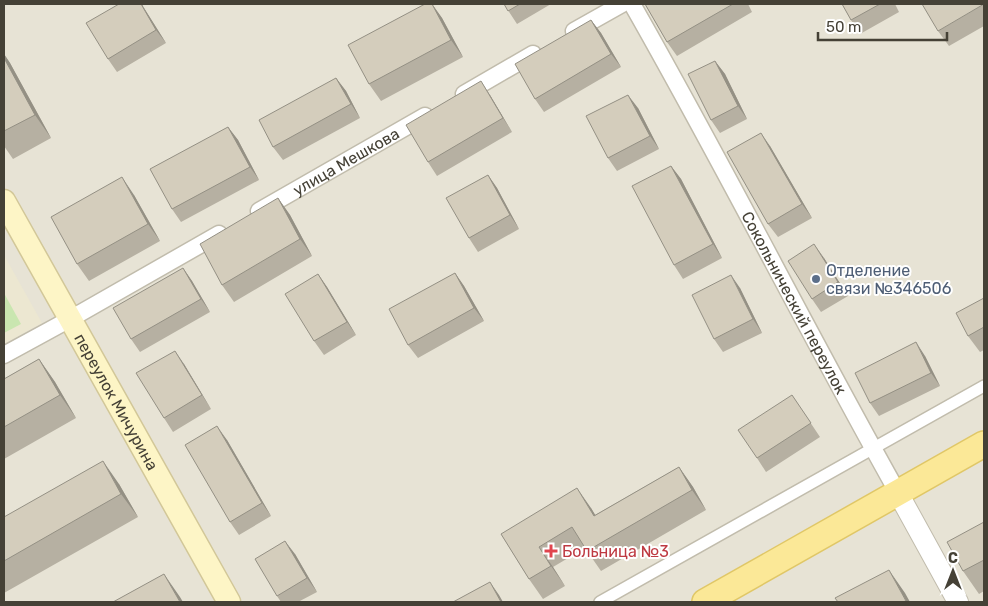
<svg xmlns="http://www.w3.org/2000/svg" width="988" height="606" font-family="Rubik,sans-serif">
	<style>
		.residential { fill: #e7e3d5 }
		.education { fill: #ece7d1 }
		.green { fill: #c9e6b0 }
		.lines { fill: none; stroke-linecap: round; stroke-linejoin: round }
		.pedestrian-casing { stroke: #c1bcac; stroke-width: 14 }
		.minor-casing { stroke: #c1bcac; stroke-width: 19 }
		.tertiary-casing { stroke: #c1bcac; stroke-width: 22 }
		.secondary-casing { stroke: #d2c798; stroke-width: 25 }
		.primary-casing { stroke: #e0c767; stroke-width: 28 }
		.pedestrian { stroke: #fff; stroke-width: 11 }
		.minor { stroke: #fff; stroke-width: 16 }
		.tertiary { stroke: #fff; stroke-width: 20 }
		.secondary { stroke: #fdf5c6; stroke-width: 22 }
		.primary { stroke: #fbe897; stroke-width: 25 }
		.wall { fill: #b6b0a2 }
		.shaded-wall { fill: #949084 }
		.building { fill: #d4cdbc; stroke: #949084 }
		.service-dot { fill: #5c6f8a; stroke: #fff; stroke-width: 2 }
		.health-dot { fill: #e0444e; stroke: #fff; stroke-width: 2 }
		.labels { text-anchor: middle; stroke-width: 4; stroke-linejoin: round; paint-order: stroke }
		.street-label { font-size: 16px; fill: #454136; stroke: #fff }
		.service-label { font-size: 16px; fill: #4e5e75; stroke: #fff; text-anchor: start }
		.health-label { font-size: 16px; fill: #be3a42; stroke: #fff; text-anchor: start }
	</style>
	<rect width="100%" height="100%" fill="#f3f0e6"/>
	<path class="residential" d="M4 4H984V602H4Z"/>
	<path class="education" d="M4 255 42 323 4 344Z"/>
	<path class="green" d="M4 293 21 324 4 333Z"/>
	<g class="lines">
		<g class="pedestrian-casing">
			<path id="pedestrian" d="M600 602 984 386"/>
		</g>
		<g class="minor-casing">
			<g id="minor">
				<path id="s1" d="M632 4C724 165 807 331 898 493"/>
				<path d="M574 31 622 4"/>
				<path d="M464 94 533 54"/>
				<path id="s2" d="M259 211 425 116"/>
				<path d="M4 355 70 319 219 234"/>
			</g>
		</g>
		<g class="tertiary-casing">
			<path id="tertiary" d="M898 493 958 602"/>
		</g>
		<g class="secondary-casing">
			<g id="secondary">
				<path id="s3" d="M4 201 229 602"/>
			</g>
		</g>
		<g class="primary-casing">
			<path id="primary" d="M705 602 984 444"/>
		</g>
		<use href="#pedestrian" class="pedestrian"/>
		<use href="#minor" class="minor"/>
		<use href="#tertiary" class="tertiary"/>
		<use href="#secondary" class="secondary"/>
		<use href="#primary" class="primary"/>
	</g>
	<path class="wall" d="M425 4H432L442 18 463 57 381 101 369 84Z
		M504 4H551L517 24Z
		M645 4H748L752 12 677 56 667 42Z
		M842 4H895L899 12 860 34 851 20Z
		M984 4V26L949 46 938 31Z
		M144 8 166 43 117 72 108 59Z
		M591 20 601 33 621 67 544 112 535 99Z
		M4 54 10 63 51 138 13 159 4 146Z
		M715 61 725 74 747 119 720 133 711 120Z
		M336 78 346 91 360 118 283 160 273 147Z
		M490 95 512 132 437 176 428 162Z
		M638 108 659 149 617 171 608 158Z
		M228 127 238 140 259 180 181 222 172 209Z
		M770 146 812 218 778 237 768 224Z
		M671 166 681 179 722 258 683 279 674 265Z
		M488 175 497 188 519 229 478 252 469 238Z
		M134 195 160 241 89 281 77 264Z
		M278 198 290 215 312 256 234 302 222 285Z
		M824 258 848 296 821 312 812 299Z
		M183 268 192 281 210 312 140 352 131 339Z
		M455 273 464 286 484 321 418 358 408 345Z
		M318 274 327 287 356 335 324 355 314 341Z
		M740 288 762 333 723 352 714 339Z
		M984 298V350L980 352 968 336Z
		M925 356 940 386 879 416 870 403Z
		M39 359 55 382 76 418 4 459V379Z
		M184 364 211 409 173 432 164 418Z
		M792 395 820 437 766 472 757 458Z
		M227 440 271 516 239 535 230 522Z
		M679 467 693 487 706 510 601 571 585 548 553 567 565 586 543 599 529 579 501 534 591 508 595 515Z
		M119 484 138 517 4 593V517Z
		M984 522V591L979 594 963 571Z
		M295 554 317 592 298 602H281L277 596Z"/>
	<path class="shaded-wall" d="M141 4H142L144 8 166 43 156 30Z
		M432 4 442 18 463 57 451 40Z
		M591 20 601 33 621 67 611 54Z
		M4 54 10 63 51 138 35 115 4 58Z
		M715 61 725 74 747 119 738 106Z
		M336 78 346 91 360 118 351 104Z
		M481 81 490 95 512 132 503 118Z
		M628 95 638 108 659 149 650 136Z
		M228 127 238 140 259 180 250 167Z
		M761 133 770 146 812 218 802 204Z
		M671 166 681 179 722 258 713 244Z
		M488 175 497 188 519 229 510 215Z
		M122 177 134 195 160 241 148 224Z
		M278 198 290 215 312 256 300 239Z
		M814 244 824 258 848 296 838 282Z
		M183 268 192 281 210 312 201 299Z
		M455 273 464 286 484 321 474 308Z
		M318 274 327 287 356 335 347 322Z
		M731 275 740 288 762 333 753 319Z
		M916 342 925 356 940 386 931 373Z
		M175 351 184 364 211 409 202 395Z
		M39 359 55 382 76 418 60 395Z
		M217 426 227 440 271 516 262 503Z
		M103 461 119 484 138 517 121 494Z
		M679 467 693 487 706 510 692 490Z
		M577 488 591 508 608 536 594 516Z
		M285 541 295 554 317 592 307 578Z
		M539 547 553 567 565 586 551 566Z
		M889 570 905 593 910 602H907L906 601Z
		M164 574 180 597 183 602H180Z
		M490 582 499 595 503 602H501Z"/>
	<path class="building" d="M119 4H141L156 30 108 59 86 23Z
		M425 4H432L451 40 369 84 348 45Z
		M504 4H520L508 11Z
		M645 4H733L667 42Z
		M842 4H880L851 20Z
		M922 4H984L938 31Z
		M591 20 611 54 535 99 515 64Z
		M4 58 35 115 4 131Z
		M715 61 738 106 711 120 688 74Z
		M336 78 351 104 273 147 259 120Z
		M481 81 503 118 428 162 406 125Z
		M628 95 650 136 608 158 586 116Z
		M228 127 250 167 172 209 150 169Z
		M761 133 802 204 768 224 727 152Z
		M671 166 713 244 674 265 632 186Z
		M488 175 510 215 469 238 446 198Z
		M122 177 148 224 77 264 51 217Z
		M278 198 300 239 222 285 200 244Z
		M814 244 838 282 812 299 788 261Z
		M183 268 201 299 131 339 113 308Z
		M455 273 474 308 408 345 389 309Z
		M318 274 347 322 314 341 285 294Z
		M731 275 753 319 714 339 692 295Z
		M984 298V327L968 336 956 313Z
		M916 342 931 373 870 403 855 373Z
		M175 351 202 395 164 418 136 373Z
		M39 359 60 395 4 427V379Z
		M792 395 811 423 757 458 738 430Z
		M217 426 262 503 230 522 185 445Z
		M103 461 121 494 4 561V517Z
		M679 467 692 490 587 551 572 527 539 547 551 566 529 579 501 534 577 488 594 516Z
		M984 522V560L963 571 947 542Z
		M285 541 307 578 277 596 255 559Z
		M889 570 906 601 902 602H838L835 598Z
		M164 574 180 602H113Z
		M490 582 501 602H453Z"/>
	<circle class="service-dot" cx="816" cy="279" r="5"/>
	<path class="health-dot" d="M548.5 543.5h5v5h5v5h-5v5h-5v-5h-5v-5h5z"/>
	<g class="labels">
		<g class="street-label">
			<text dy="6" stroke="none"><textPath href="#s2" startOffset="100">улица Мешкова</textPath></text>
			<text dy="6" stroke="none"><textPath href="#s1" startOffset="340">Сокольнический переулок</textPath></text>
			<text dy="6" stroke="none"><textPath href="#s3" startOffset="230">переулок Мичурина</textPath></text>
		</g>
		<g class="service-label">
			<text x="826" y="276">Отделение<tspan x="826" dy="18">связи №346506</tspan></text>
		</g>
		<g class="health-label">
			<text x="562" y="557">Больница №3</text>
		</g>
	</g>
	<rect width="988" height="606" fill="none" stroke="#454136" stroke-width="10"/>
	<g transform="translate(953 571)" stroke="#ffffff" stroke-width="4" paint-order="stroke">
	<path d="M0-4L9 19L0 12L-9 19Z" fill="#454136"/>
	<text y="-8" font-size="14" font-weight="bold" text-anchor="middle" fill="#454136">С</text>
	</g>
	<path d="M818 32v8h129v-8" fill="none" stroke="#454136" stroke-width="2.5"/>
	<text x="826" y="32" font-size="15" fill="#454136" stroke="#ffffff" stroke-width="4" paint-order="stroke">50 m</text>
</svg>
